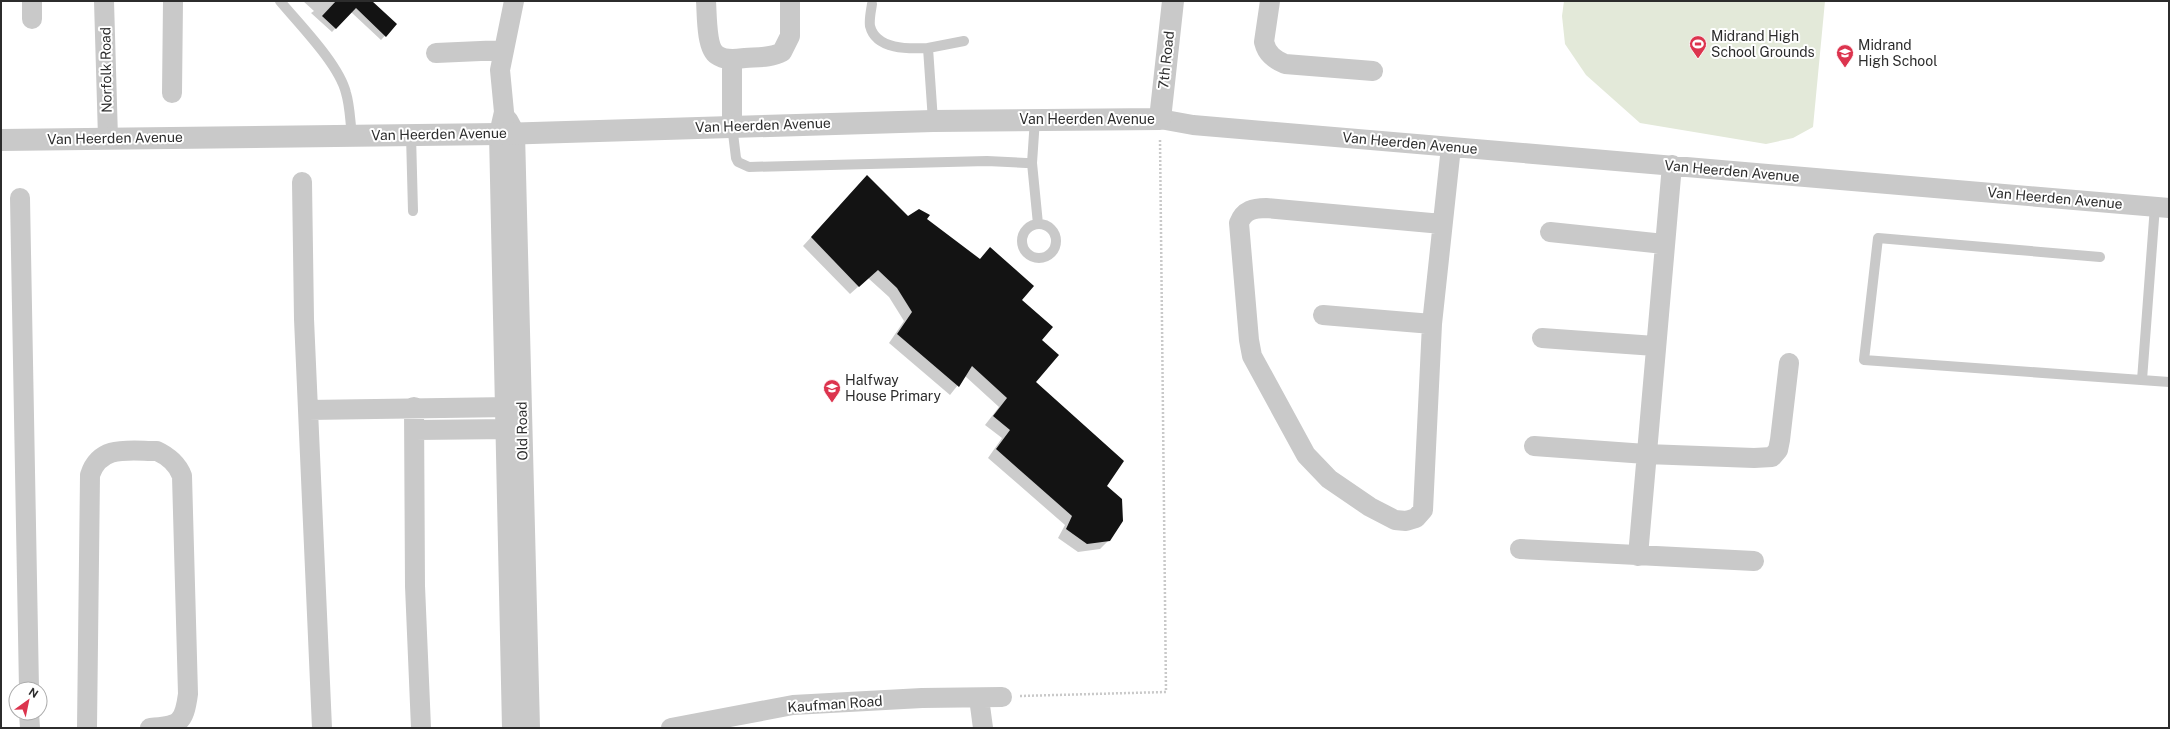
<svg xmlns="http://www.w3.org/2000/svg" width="2170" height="729" font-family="'Public Sans',sans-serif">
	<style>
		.green { fill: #e3e9d9 }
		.shadow { fill: #0003 }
		.building { fill: #131313 }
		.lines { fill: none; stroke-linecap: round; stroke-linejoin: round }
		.path { stroke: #c9c9c9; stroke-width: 2.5; stroke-dasharray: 2 2; stroke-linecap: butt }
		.service { stroke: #c9c9c9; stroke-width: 10 }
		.minor { stroke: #c9c9c9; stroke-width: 20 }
		.tertiary { stroke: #c9c9c9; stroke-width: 22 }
		.labels { text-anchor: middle; stroke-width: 4; stroke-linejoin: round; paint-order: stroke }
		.poi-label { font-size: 14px; fill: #2c2c2c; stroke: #fff; text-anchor: start }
		.street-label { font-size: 14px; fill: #2c2c2c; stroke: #fff }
	</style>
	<rect width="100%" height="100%" fill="#fff"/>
	<path class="green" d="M1564 1H1825L1813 127 1793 138 1766 144 1640 123 1586 75 1565 44 1562 16Z"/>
	<path class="shadow" d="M303 1H371L396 24 381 40 351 12 332 32 311 13 314 11Z
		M859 185 908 217 925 219 1021 300 1040 340 1034 382 1106 486 1109 540 1100 549 1078 552 1058 538 1065 525 988 458 1002 438 985 425 999 407 965 376 950 395 889 343 904 321 889 297 868 278 850 294 803 246Z"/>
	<path class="building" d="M336 1H372L397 24 386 37 356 8 336 29 322 16Z
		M867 175 908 216 919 209 930 215 927 219 980 259 990 247 1034 286 1022 300 1053 327 1042 340 1059 355 1036 382 1124 461 1107 486 1122 499 1123 521 1110 541 1087 544 1066 529 1072 516 996 449 1010 430 993 416 1007 398 972 366 959 387 897 334 912 312 897 288 878 270 859 287 811 237Z"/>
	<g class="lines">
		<path class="path" d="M1020 696 1166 692 1160 139"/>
		<path class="service" d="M280 1C299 24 339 64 346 93 350 106 350 121 352 135
			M872 4C871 11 869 19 870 26 876 50 909 49 928 48
			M933 121 928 48 964 41
			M732 125 736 158 738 162 749 167 987 161 1026 163H1032L1035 119
			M411 135 413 211
			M1032 163 1038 224
			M1022 241a17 17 0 1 1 34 0a17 17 0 1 1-34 0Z
			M2100 257 1878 238 1864 360 2169 382
			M2142 380 2155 206"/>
		<path class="minor" d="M32 1V19
			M104 1 108 138
			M706 1C707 14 706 48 717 55 725 61 736 59 745 58 757 57 771 58 782 52L790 36V1
			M1270 1 1264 42C1267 54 1274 59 1285 64L1373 71
			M436 53 503 50
			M172 93 173 1
			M1160 119 1193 125 2169 208
			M508 120 515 133 530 728
			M732 125V59
			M302 182 304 319 322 728
			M20 198 29 689
			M1442 224 1266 208C1254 208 1244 210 1239 223L1249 340 1252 356 1306 455 1329 479 1370 507 1395 520 1406 521 1416 518 1423 510 1432 324 1451 147
			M1550 232 1664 244
			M1323 315 1432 324
			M1542 338 1655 346
			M414 407 415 586 421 728
			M308 410 518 407
			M415 430 519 429
			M1534 446 1646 454 1754 458 1772 457 1778 450 1780 440 1789 363
			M1520 549 1754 561
			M1638 556 1672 165
			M979 698 983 728
			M29 713 30 728
			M87 728 90 475C100 444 130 451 157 451 168 456 178 465 182 476L188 694C184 724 179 726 150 728
			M512 728 499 134 504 112 500 70 514 1
			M671 728 793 705 922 698 1002 697"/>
		<path class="tertiary" d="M1 140 499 134 933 121 1160 119 1173 1"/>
	</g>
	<defs>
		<g id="stadium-pin" transform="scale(0.9)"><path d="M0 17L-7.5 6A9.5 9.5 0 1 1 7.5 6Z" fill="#dc344e" stroke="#fff"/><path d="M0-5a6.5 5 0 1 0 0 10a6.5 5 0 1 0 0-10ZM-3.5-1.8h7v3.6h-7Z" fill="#fff"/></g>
		<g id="school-pin" transform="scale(0.9)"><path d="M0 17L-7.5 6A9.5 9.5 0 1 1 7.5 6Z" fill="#dc344e" stroke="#fff"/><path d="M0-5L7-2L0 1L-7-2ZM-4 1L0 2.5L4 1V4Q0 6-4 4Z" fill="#fff"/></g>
	</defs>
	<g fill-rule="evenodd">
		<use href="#stadium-pin" x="1698" y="44"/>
		<use href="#school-pin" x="1845" y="53"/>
		<use href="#school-pin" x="832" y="388"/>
	</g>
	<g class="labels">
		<g class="poi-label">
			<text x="1711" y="41">Midrand High<tspan x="1711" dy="16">School Grounds</tspan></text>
			<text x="1858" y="50">Midrand<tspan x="1858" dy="16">High School</tspan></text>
			<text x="845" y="385">Halfway<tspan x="845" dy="16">House Primary</tspan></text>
		</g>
		<g class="street-label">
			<text transform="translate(1166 60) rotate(-84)" y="5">7th Road</text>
			<text transform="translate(106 70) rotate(-91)" y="5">Norfolk Road</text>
			<text x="1087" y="124">Van Heerden Avenue</text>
			<text transform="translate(763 125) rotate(-2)" y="5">Van Heerden Avenue</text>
			<text transform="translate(439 134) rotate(-1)" y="5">Van Heerden Avenue</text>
			<text transform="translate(115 138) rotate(-1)" y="5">Van Heerden Avenue</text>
			<text transform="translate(1410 143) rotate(5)" y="5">Van Heerden Avenue</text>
			<text transform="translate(1732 171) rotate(5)" y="5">Van Heerden Avenue</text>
			<text transform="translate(2055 198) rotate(5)" y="5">Van Heerden Avenue</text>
			<text transform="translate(522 431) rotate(-91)" y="5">Old Road</text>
			<text transform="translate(835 704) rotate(-4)" y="5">Kaufman Road</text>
		</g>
	</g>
	<rect width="2170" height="729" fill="none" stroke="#2c2c2c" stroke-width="4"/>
	<g transform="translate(28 701) rotate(33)"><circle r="19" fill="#ffffff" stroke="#ababab"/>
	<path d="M0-3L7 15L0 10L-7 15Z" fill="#dc344e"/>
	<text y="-6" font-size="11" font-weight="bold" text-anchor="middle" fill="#2c2c2c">N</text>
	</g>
</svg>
